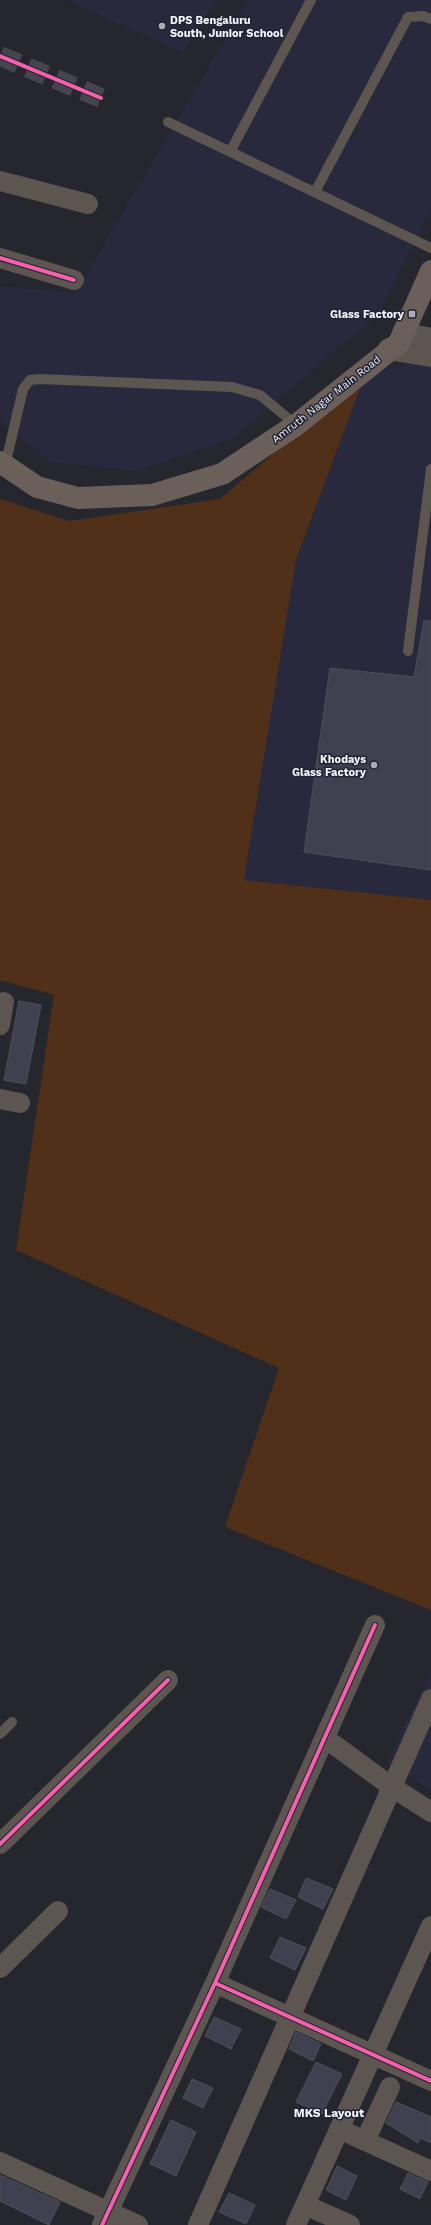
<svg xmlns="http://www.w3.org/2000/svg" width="431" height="2225" font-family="'Work Sans',sans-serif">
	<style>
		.built { fill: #28293d }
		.green { fill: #503019 }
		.building { fill: #404050; stroke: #4f4f57 }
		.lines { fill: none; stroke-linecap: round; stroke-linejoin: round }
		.minor-tunnel { stroke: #45454e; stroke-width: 20; stroke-dasharray: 20 10; stroke-linecap: butt }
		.service { stroke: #5c5550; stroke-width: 10 }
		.minor { stroke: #5c5550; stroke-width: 20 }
		.tertiary { stroke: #5c5550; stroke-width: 22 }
		.secondary { stroke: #6a5f59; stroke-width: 22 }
		.cycleway-casing { stroke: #222333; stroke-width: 6 }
		.cycleway { stroke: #f560ab; stroke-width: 4 }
		.poi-dot { fill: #abacb5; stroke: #222333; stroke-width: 1.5 }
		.labels { text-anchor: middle; stroke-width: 3; stroke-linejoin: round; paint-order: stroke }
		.poi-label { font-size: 11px; font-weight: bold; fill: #f3f4fd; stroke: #222333; text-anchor: end }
		.street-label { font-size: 11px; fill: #f3f4fd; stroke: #222333 }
		.neighbourhood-label { font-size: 12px; font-weight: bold; fill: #f3f4fd; stroke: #222333 }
	</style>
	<rect width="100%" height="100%" fill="#26262f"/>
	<path class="built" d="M67 0H217L183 53Z
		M248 0H431V209L380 313 232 439 137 471 50 462 0 421V286L75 293Z
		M414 362 431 364V900L244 880 296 560 365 375Z
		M431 1671V1790L387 1761Z"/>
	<path class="green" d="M365 375 296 560 244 880 431 900V1610L225 1527 279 1368 16 1250 54 995 0 980V499L69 521 220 499Z"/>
	<path class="building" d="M424 621H431V870L304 852 330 668 414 677Z
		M19 1001 41 1005 26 1084 4 1080Z
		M306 1878 333 1889 323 1909 298 1897Z
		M270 1889 296 1900 286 1919 261 1907Z
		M280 1937 306 1948 295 1970 270 1958Z
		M214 2017 241 2029 231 2049 205 2036Z
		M296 2032 321 2044 313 2061 289 2049Z
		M316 2062 342 2074 322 2114 296 2102Z
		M192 2079 213 2088 203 2108 183 2098Z
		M396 2102 431 2117V2143L420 2138 418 2143 386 2123Z
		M171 2120 196 2132 176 2176 150 2164Z
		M337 2166 357 2176 346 2200 326 2190Z
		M408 2173 428 2182 420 2199 400 2189Z
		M0 2175 60 2202 49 2225 0 2201Z
		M229 2193 255 2205 246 2224 219 2212Z"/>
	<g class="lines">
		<path class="minor-tunnel" d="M0 56 101 98"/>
		<path class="service" d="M168 122 431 248
			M230 152 311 0
			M315 192 408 17 423 16 431 19
			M5 466 23 389 30 380 40 379 232 387 260 395 296 425
			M408 651 431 469
			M0 1734 12 1722"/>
		<path class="minor" d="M0 181 88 204
			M0 258 74 280
			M0 1025 4 1002
			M0 1099 20 1103
			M375 1625 215 1983 431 2081
			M325 1738 392 1787 431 1812
			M0 1844 168 1680
			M0 1968 58 1911
			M339 2129 431 2171
			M365 2141 390 2087
			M0 2162 138 2225
			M305 2205 350 2225
			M102 2225 215 1983
			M198 2225 431 1699
			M296 2225 431 1926"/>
		<path class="tertiary" d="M403 333 431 339
			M389 349 431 356"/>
		<path class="secondary" d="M0 462 37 487 78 498 152 495 222 474 296 425 399 343 431 271"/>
		<g class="cycleway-casing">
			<path id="cycleway" d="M0 56 101 98
				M0 258 74 280
				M375 1625 215 1983 431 2081
				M0 1844 168 1680
				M102 2225 215 1983"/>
		</g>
		<use href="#cycleway" class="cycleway"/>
	</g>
	<g class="poi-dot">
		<circle cx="162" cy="26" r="4"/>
		<rect x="408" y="310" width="8" height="8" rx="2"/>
		<circle cx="374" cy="765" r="4"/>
	</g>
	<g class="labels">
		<g class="poi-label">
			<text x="170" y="24" text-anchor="start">DPS Bengaluru<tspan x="170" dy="13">South, Junior School</tspan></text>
			<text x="404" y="318">Glass Factory</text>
			<text x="366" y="763">Khodays<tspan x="366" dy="13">Glass Factory</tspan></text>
		</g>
		<g class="street-label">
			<text transform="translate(326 399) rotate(-38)" y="4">Amruth Nagar Main Road</text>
		</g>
		<g class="neighbourhood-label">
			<text x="329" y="2117">MKS Layout</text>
		</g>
	</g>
</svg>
